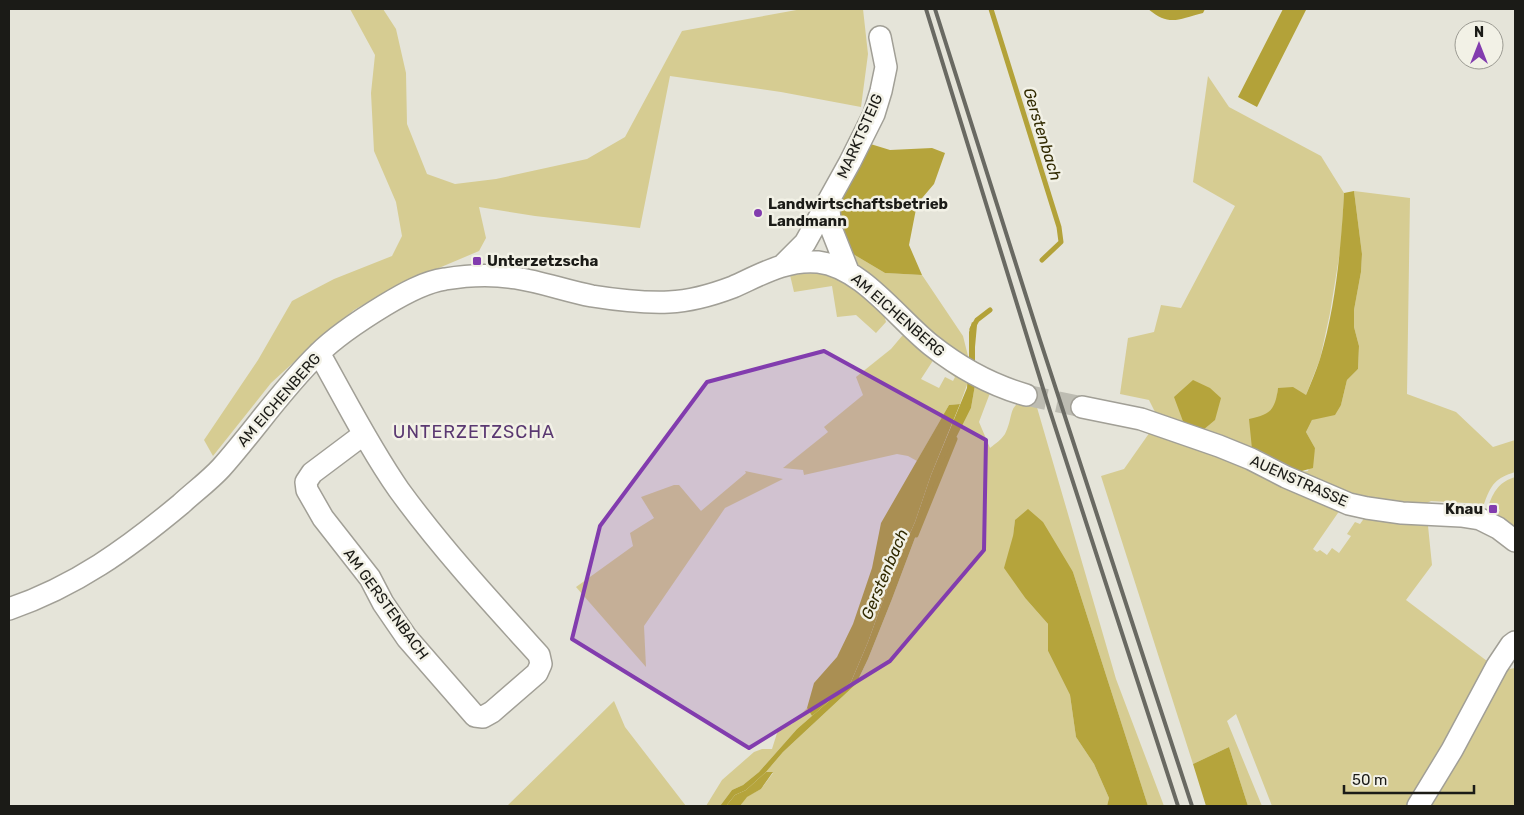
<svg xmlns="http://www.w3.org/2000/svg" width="1524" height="815" font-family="Rubik,sans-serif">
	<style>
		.green { fill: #d6cc92 }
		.forest { fill: #b5a43c }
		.water { fill: #b3a239 }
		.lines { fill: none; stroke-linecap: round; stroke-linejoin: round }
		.stream { stroke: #b3a239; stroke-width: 5 }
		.minor-tunnel { stroke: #bdbcb2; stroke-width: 21; stroke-dasharray: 21 11; stroke-linecap: butt }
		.minor-casing { stroke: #a19f96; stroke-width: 24 }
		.minor { stroke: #fff; stroke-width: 21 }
		.rail { stroke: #696962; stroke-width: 4 }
		.marked { fill: #823cae; fill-opacity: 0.2; stroke: #823cae; stroke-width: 4; stroke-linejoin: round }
		.poi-dot { fill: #823cae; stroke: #f2f1e6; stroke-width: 2 }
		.labels { text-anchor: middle; stroke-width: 5; stroke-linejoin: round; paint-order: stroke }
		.street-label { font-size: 15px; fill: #1b1b17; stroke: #f2f1e6 }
		.poi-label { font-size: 15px; font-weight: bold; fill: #1b1b17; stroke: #f2f1e6; text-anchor: start }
		.water-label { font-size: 16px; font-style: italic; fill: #312a00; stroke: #f2f1e6 }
		.quarter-label { font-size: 18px; letter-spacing: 1px; fill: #5a3871; stroke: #f2f1e6 }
	</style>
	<rect width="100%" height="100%" fill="#e5e4d9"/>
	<path class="green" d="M350 9H383L396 29 406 73 407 124 427 174 455 184 496 179 587 159 625 137 682 31 802 9H863L868 54 861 107 781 92 670 76 640 228 535 216 479 207 486 238 479 251 394 287 354 310 317 341 271 383 213 456 204 440 258 360 292 301 334 279 392 256 402 236 396 202 374 151 371 93 375 55Z
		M1208 76 1229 107 1321 156 1344 193 1341 245 1330 313 1320 359 1306 395 1278 388 1276 404 1266 415 1252 449 1157 416 1149 400 1120 394 1128 338 1154 332 1161 305 1181 308 1235 206 1193 182Z
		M1354 191 1410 198 1407 394 1456 412 1493 447 1515 440V472C1496 478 1491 484 1484 504L1431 501 1423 505 1367 500 1298 472 1308 471 1315 448 1306 432 1312 420 1341 405 1347 380 1358 369 1359 346 1354 327V310L1361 272 1362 254Z
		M853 254 885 273 922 275 963 336 969 360 958 355 856 265Z
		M813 273H827L850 282 883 311 886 322 876 333 856 315 837 317 832 286 794 292 790 275Z
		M907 334 934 359 921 379 939 388 945 377 953 381 955 377 948 372 950 368 968 382 960 404 949 405 917 461 908 456 897 454 804 475 803 470 783 468 828 432 824 427 863 395 856 377 891 349 902 336Z
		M975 385 990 393 979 422 990 448C996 443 1001 440 1005 434 1015 415 1006 397 1036 404L1116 679 1164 806H1148L1073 572 1015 520 1013 536 1026 599 1048 624V651L1070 695 1076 737 1094 764 1109 798 1107 806H740L746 797 761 789 773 773 766 772 783 752 856 684 868 659 892 599 942 466 971 408Z
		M1150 432 1203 448 1340 510 1313 549 1317 552 1320 550 1327 555 1332 548 1339 553 1351 536 1347 534 1355 522 1360 524 1365 517 1430 522 1428 526 1432 565 1406 600 1491 664 1410 806H1272L1236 714 1227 721 1262 806H1248L1229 747 1193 764 1101 476 1124 469Z
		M745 471 783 479 725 508 644 626 646 667 576 587 633 546 630 533 654 518 641 497 674 485H679L701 511 746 473Z
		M1515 477V527L1496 517 1500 510 1489 504C1495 489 1500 482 1515 477Z
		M1515 668V806H1427L1504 670Z
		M614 701 625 727 686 806H507Z
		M807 708 812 716 797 729 759 772 743 785 732 790 720 806H706L722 780 754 752 762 749H772L778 730 792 724Z"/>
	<path class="forest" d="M864 142 890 150 932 148 945 153 934 184 917 204 909 245 922 275 885 273 853 254 842 235 836 207Z
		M1354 191 1362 254 1361 272 1354 310V327L1359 346 1358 369 1347 380 1341 405 1335 415 1312 420 1306 432 1315 448 1313 468 1298 472 1252 449 1249 419C1270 414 1275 411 1278 388L1293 387 1306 395C1311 383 1316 371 1320 359 1336 305 1341 248 1344 193Z
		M1193 380 1210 388 1221 398 1215 420 1203 430 1184 424 1174 397Z
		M960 404 931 475 915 522 895 567 868 642 851 682 812 716 807 708 814 683 837 657 853 624 872 568 881 523 949 405Z
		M1028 509 1043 522 1073 572 1148 806H1107L1109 798 1094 764 1076 737 1070 695 1048 651V624L1026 599 1004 568 1013 536 1015 520Z
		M1229 747 1248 806H1206L1193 764Z
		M766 772H773L761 789 747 797 740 806H726L735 795 746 790Z"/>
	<path class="water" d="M1148 9H1205L1203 13C1178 19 1170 27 1148 9Z
		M1283 9 1306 10 1257 107 1238 97Z
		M972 322 977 325 975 347V385L971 408 942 466 892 599 868 659 856 684 783 752 766 772 746 790 735 795 726 806H720L732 790 743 785 759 772 797 729 851 682 868 642 895 567 915 522 931 475 967 388 969 360V332Z"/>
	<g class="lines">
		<path class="stream" d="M991 9 1059 227 1061 242 1042 260
			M972 329 977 320 990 310
			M916 535 955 439"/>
		<path class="minor-tunnel" d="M1026 395 1082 407"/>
		<g class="minor-casing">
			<path id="minor" d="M828 202 831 228 848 271
				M784 264 805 243 850 162 874 114 881 91 886 67 880 37
				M319 353C345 399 369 447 399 490 442 549 491 602 539 655L541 664 537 673 492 712 483 717 475 716 407 638 383 603 370 578 323 518 307 490 306 482 312 473 364 434
				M1082 407 1141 419 1219 446 1251 459 1286 477 1349 504 1367 508 1402 513 1461 516 1480 519 1498 528 1515 541
				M9 609C76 586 127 549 181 504 194 492 209 481 221 468 254 431 282 389 318 354 337 335 362 319 385 305 403 294 424 282 445 279 468 275 493 274 516 278 542 282 566 291 592 296 617 300 644 303 669 302 691 301 712 295 733 287 760 275 786 259 818 262 862 267 897 318 931 345 960 368 991 385 1026 395
				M1418 806 1452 750 1497 666 1511 645 1515 642"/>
		</g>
		<use href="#minor" class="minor"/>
		<path class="rail" d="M926 9 1050 411 1178 806
			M935 9 1040 340 1192 806"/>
	</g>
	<path class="marked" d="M824 351 986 440 984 550 890 661 749 748 572 639 600 526 707 382Z"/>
	<g class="poi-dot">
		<circle cx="758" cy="213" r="5"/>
		<rect x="472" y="256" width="10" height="10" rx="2.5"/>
		<rect x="1488" y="504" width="10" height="10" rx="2.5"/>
	</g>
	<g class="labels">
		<g class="street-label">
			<text transform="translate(860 136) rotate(-66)" y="5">MARKTSTEIG</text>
			<text transform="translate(898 315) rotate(41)" y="5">AM EICHENBERG</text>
			<text transform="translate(279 400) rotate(-49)" y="5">AM EICHENBERG</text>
			<text transform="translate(1299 481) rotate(24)" y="5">AUENSTRASSE</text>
			<text transform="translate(386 604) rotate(54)" y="5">AM GERSTENBACH</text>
		</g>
		<g class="poi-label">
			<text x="768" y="209">Landwirtschaftsbetrieb<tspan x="768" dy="17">Landmann</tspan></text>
			<text x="487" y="266">Unterzetzscha</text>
			<text x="1483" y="514" text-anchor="end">Knau</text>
		</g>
		<g class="water-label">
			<text transform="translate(1043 134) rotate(73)" y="6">Gerstenbach</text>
			<text transform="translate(884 574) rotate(-67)" y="6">Gerstenbach</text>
		</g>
		<g class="quarter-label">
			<text x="474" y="438">UNTERZETZSCHA</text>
		</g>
	</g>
	<rect width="1524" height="815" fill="none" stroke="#1b1b17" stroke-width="20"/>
	<g transform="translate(1479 45)"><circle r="24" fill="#f2f1e6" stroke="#9c9b93"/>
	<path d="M0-4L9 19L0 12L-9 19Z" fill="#823cae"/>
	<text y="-8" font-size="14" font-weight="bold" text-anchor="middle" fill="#1b1b17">N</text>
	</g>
	<path d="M1344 785v8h130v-8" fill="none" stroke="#1b1b17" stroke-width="2.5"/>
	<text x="1352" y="785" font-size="15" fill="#1b1b17" stroke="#f2f1e6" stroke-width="4" paint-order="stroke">50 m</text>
</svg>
